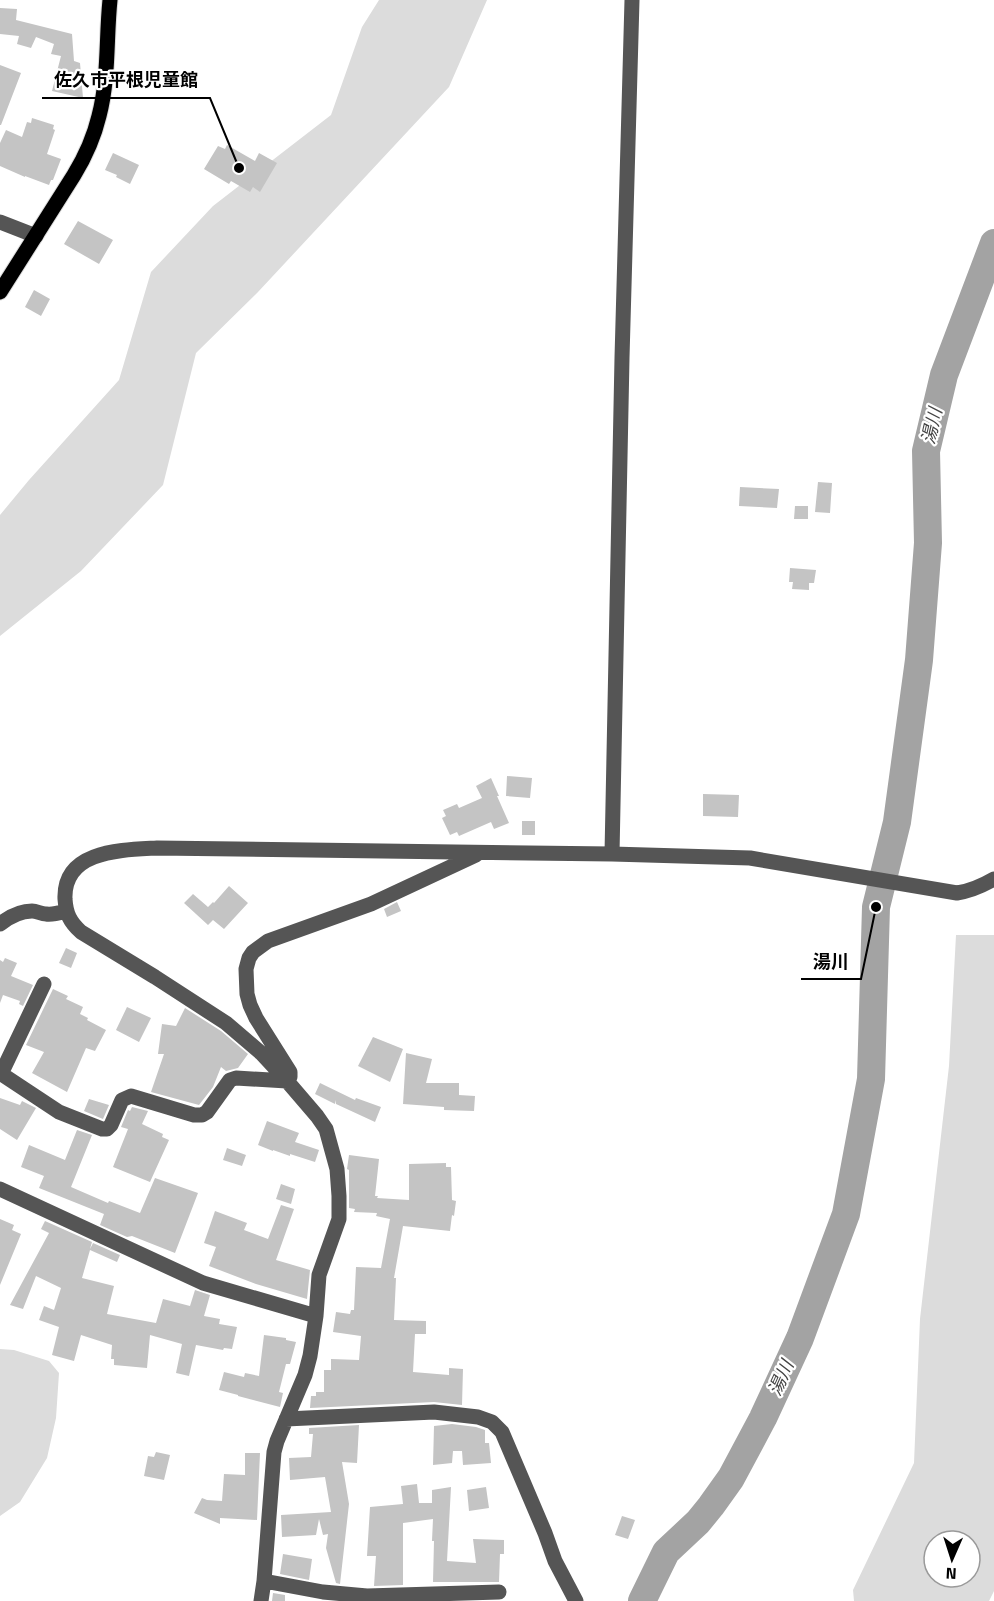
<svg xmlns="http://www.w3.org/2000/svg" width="994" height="1601" font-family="'Titillium Web','Noto Sans JP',sans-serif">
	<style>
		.green { fill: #dcdcdc; fill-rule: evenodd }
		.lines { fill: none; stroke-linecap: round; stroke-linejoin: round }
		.river { stroke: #a3a3a3; stroke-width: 28 }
		.building { fill: #c4c4c4 }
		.major-casing { stroke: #dbdbdb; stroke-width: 17 }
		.minor { stroke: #555; stroke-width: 15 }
		.major { stroke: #000; stroke-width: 15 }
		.labels { text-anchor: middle; stroke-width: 4.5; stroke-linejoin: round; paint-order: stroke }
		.water-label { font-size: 18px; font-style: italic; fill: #444; stroke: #fff }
		.leader { fill: none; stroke: #000; stroke-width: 2 }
		.callout-dot { fill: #000; stroke: #fff; stroke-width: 2 }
		.callout-label { font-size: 18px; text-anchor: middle; font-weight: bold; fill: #000; stroke: #fff; stroke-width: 4.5; stroke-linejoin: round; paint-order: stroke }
	</style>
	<rect width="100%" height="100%" fill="#fff"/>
	<path class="green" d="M379 0H487L449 87 258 292 196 353 163 485 81 571 0 636V515L29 480 119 380 151 272 213 206 331 115 362 27Z
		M956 935H994V1591L989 1601H854L853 1590 914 1463 920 1319 949 1066ZM934 1541H970V1577H934Z
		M0 1349 14 1350 49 1361 59 1373 56 1418 47 1458 20 1502 0 1516Z"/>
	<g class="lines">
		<path class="river" d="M642 1601 666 1552 698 1522 711 1506 731 1478 763 1418 800 1338 846 1214 871 1079 876 907 897 822 919 660 928 543 926 451 944 375 994 243"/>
	</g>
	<path class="building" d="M0 8 17 9 16 20 72 34 74 61 80 63 83 98 52 91 61 56 51 54 54 44 36 37 31 48 17 44 19 36 0 34Z
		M0 65 21 73 1 125H0Z
		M32 118 54 125 53 129 55 130 47 154 61 159 53 180H51L49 185 25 176V177L0 166V143L6 130 22 137 27 122 31 123Z
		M227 145 255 161 259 153 277 163 260 192 253 187 250 192 231 181 229 184 204 169 218 146 225 149Z
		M113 153 139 165 130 184 116 177 117 175 105 170Z
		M78 221 113 240 99 264 64 244Z
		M34 290 50 299 41 316 25 307Z
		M818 482 832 483 830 513 815 512Z
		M740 487 779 489 777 508 739 506Z
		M795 506H808V519H794Z
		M790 568 816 570 814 583H809V590L792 589 793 582H789Z
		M507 776 532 778 530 798 506 796Z
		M491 778 499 796H497L509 823 494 829 491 822 459 836 457 832 450 835 442 818 446 816 443 810 457 804 459 808 482 798 476 786Z
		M703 794 739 795 738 817 703 816Z
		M522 821H535V835H522Z
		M229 886 248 903 224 929 213 920 208 925 184 903 193 894 208 907 213 902 214 903Z
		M397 902 401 911 387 917 384 909Z
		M66 948 77 953 71 968 59 963Z
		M5 958 17 963 11 976 33 985 23 1006 19 1004 20 1001 3 995 0 1003V960L3 962Z
		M53 989 68 996 66 999 83 1007 80 1014 88 1018 87 1020 106 1030 95 1051 86 1048 67 1092 32 1073 44 1052 26 1045Z
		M127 1007 151 1018 139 1042 116 1030Z
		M185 1008 221 1031 248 1054 238 1068 226 1071 221 1067 213 1087 199 1105 151 1092 164 1054H158L162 1024 176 1026Z
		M373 1037 403 1049 390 1082 358 1066Z
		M406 1053 432 1059 426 1083H459V1095L475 1096 474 1111 444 1110V1107L403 1104Z
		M320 1083 355 1100 356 1098 381 1107 375 1122 336 1104V1100L335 1104 315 1094Z
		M0 1098 20 1105 22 1101 36 1108 17 1140 0 1129Z
		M89 1099 109 1105 103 1119 84 1111Z
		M132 1107 148 1111 142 1124 163 1134 162 1137 169 1140 150 1182 113 1167 128 1129 121 1127 128 1110 130 1111Z
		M267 1121 299 1133 295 1142 319 1150 315 1162 290 1154V1156L273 1150V1151L258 1145Z
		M77 1130 92 1135 71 1187 108 1203 109 1201 140 1213 155 1178 198 1193 175 1253 132 1236 127 1237 100 1225 104 1214 39 1188 44 1176 21 1167 29 1145 65 1160Z
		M227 1148 246 1155 242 1166 223 1160Z
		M349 1155 379 1159 375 1196H378L377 1198 409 1200V1164L446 1163V1167H451L452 1200 456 1201 454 1216 452 1215 450 1231 403 1226 394 1278H396L394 1320 426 1321V1334H415L413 1372 449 1375V1368L463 1369 462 1405 434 1402 310 1408 311 1396H316V1392H324V1370H331V1359L359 1360 361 1336 333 1332 336 1312 350 1314 351 1310H354L356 1267 381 1268 390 1219 376 1216 377 1213 354 1212 355 1209 349 1208V1170L347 1169Z
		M281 1184 295 1189 291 1204 276 1199Z
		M281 1205 294 1209 276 1260 310 1270 307 1299 256 1284 209 1266 216 1247 204 1243 215 1211 247 1223 244 1230 268 1239Z
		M0 1219 14 1225 12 1230 21 1234 0 1285Z
		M45 1221 92 1242 90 1249 93 1243 120 1255 117 1262 90 1250 82 1278 114 1286 107 1314 156 1323 163 1299 190 1306 195 1290 210 1295 204 1316 220 1319 219 1324 237 1327 232 1349 224 1348 223 1350 196 1345 189 1376 176 1373 182 1344 150 1335 147 1368 114 1365V1359H111L112 1345 81 1335 74 1361 52 1355 59 1327 39 1320 44 1306 54 1310 61 1288 36 1276 23 1309 10 1305 49 1233 41 1229Z
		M264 1335 286 1338V1340L296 1342 290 1364H286L279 1392 283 1393 280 1407 238 1396V1395L219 1390 224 1372 244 1377 245 1373 259 1376Z
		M452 1424 476 1427 485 1430V1443H489L491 1463 463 1465 462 1451H453L452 1463 433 1465 434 1426Z
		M359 1425 357 1463 342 1462 349 1504 340 1584 336 1583 326 1548 328 1534 323 1535 319 1519 316 1535 282 1537 281 1515 331 1512 325 1477 290 1480 289 1458 311 1457 313 1434H309V1428Z
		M156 1452 170 1455 164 1480 144 1476 148 1456 154 1457Z
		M245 1453H260L257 1520 220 1518V1524L194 1513 202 1498 207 1500 222 1501 224 1474 245 1475Z
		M417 1484 419 1503H432V1490L451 1487 447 1561 476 1563 473 1539 504 1540V1554H500L499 1582H433L434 1541H432L433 1519 403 1523V1585L374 1586 376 1556H367L370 1507 403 1504 401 1486Z
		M486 1487 489 1508 469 1511 467 1490Z
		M622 1516 635 1520 628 1539 615 1535Z
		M283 1554 312 1559 309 1580 280 1574Z
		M273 1593 285 1595V1601H272Z"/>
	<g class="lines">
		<g class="major-casing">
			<path id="major" d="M0 292 74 175C85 157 94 137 99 116 109 78 106 38 110 0"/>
		</g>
		<path class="minor" d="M0 222 36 236
			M612 854 622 358 632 0
			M0 924C9 917 19 911 32 911 37 911 41 914 46 914 53 915 59 913 66 911
			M0 1073 59 1112 102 1129H107L111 1125 122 1100 131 1096 194 1115H202L207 1112 230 1080 236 1078 287 1081 290 1077V1072L256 1018 250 1005 247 994 246 969 249 958 253 952 268 941 371 904 476 855
			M1 1074 44 984
			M0 1189 203 1283 316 1316
			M286 1419 434 1412 478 1417 492 1422 502 1432 545 1533 555 1561 576 1601
			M264 1581 323 1592 367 1596 499 1592
			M261 1601 264 1581 274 1452 277 1441 305 1375 310 1356 316 1316 319 1275 339 1219V1196L337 1169 326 1129 317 1116 287 1081 261 1053 226 1023 155 977 81 932C70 922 66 914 65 899 63 850 122 850 157 848L612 854 750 858 957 893C971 891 982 886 994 879"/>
		<use href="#major" class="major"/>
	</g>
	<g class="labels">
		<g class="water-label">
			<text transform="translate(932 426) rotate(-77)" y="6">湯川</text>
			<text transform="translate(781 1378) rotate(-66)" y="6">湯川</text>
		</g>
	</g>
	<path class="leader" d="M239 168L210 98H42M876 907L861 979H801"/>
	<g class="callout-dot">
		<circle cx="239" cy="168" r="6"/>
		<circle cx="876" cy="907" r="6"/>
	</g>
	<g class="callout-label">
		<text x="126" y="86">佐久市平根児童館</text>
		<text x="831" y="968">湯川</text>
	</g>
	<g transform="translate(952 1559) rotate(183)"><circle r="28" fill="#ffffff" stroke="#999999" stroke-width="1.5"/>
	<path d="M0-4.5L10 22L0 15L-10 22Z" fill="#000000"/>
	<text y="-9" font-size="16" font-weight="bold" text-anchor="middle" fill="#000000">N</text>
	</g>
</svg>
